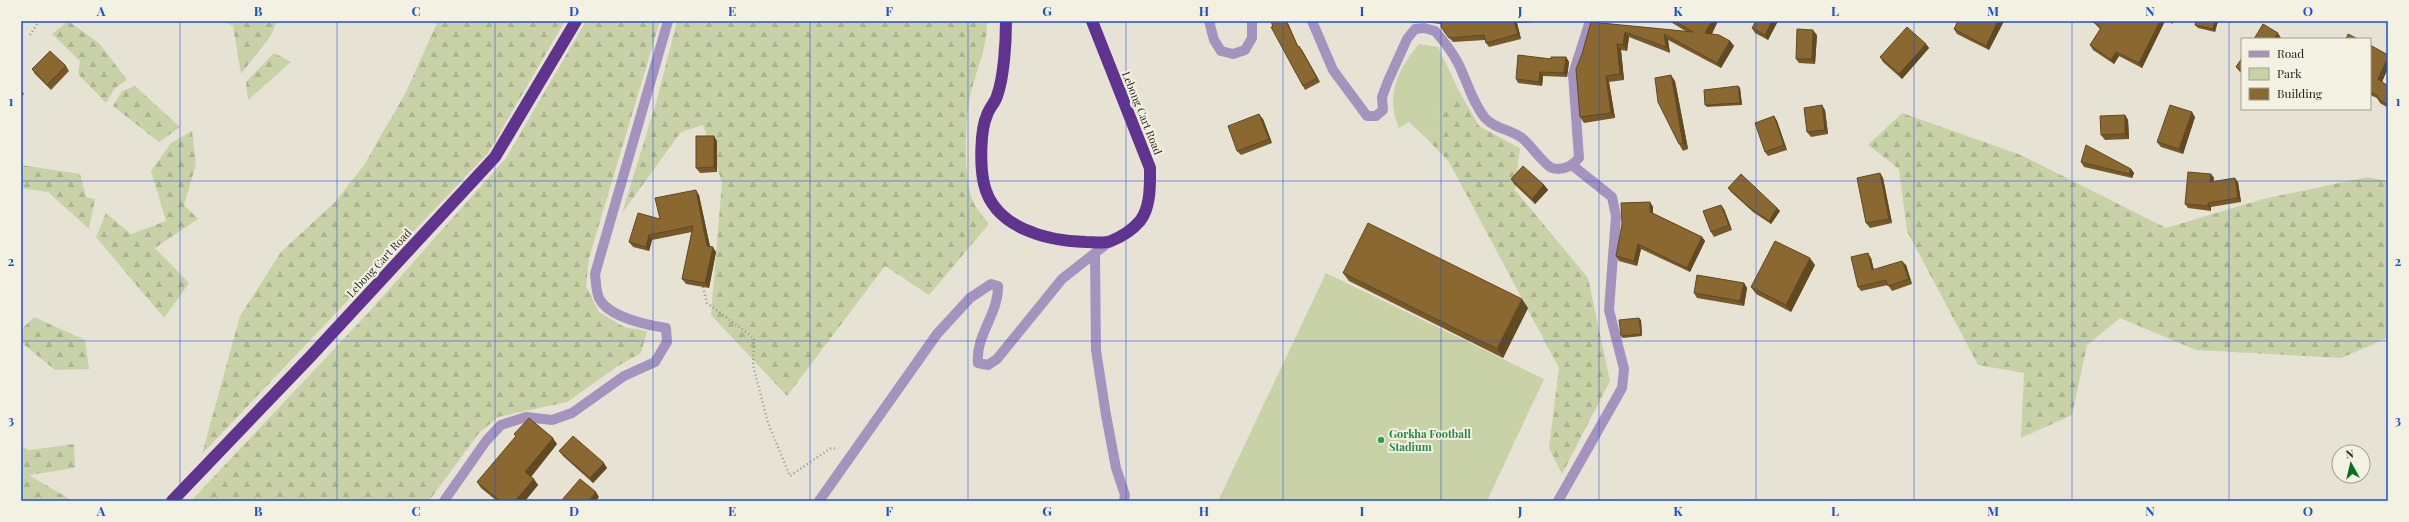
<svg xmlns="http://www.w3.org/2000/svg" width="2409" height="522" font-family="'Playfair Display',serif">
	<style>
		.green { fill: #c9d2a7 }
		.forest { fill: url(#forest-firs) }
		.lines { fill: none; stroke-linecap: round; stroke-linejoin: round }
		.path { stroke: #99968b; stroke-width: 2.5; stroke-dasharray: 1 3; stroke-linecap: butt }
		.minor { stroke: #a593bf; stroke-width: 10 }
		.highway { stroke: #5f338e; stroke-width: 12 }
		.wall { fill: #775929 }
		.shaded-wall { fill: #614922 }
		.building { fill: #8a6830; stroke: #614922 }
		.grid { fill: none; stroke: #1d4ed8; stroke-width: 1; stroke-opacity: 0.55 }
		.leisure-dot { fill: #2e9e5b; stroke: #f3f1e1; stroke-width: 1.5 }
		.labels { text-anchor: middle; stroke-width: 4; stroke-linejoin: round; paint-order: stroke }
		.street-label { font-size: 11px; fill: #262520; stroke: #f3f1e1 }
		.leisure-label { font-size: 11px; font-weight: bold; fill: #27864d; stroke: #f3f1e1; text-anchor: start }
		.neatline { fill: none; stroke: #1d4ed8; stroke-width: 1.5 }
		.grid-label { font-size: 13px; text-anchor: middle; font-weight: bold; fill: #1d4ed8 }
	</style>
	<defs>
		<pattern id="forest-firs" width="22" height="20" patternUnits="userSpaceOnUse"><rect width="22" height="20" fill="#c9d2a7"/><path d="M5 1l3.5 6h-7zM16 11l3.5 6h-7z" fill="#acb48f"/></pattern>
	</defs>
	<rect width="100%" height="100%" fill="#e6e3d4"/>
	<path class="green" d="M1419 44 1438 47 1458 89 1438 105 1442 127 1427 139 1409 122 1399 128C1385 96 1397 70 1419 44Z
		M1326 273 1544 379 1487 501H1218Z"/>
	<path class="forest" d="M68 21 99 43 127 80 115 88 106 103 78 74 80 61 52 34Z
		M223 21H277L270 37 241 74 233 26Z
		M438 21H565L488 153 202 454 240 316 281 252 335 202 364 165 405 94Z
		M586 21H660L589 258 586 286 599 312 624 327 647 331 641 353 618 366 567 402 498 417 479 433 429 501H191L368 313 506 158Z
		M677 21H987C988 45 977 69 971 92 965 116 963 177 972 199 975 208 984 217 989 224L929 295 885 266 787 396 711 315 722 182 703 125 681 132 622 213 656 103Z
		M274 53 291 62 248 100 246 82Z
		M135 86 180 127 159 142 113 106 122 91Z
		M1458 89 1479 126 1520 148 1515 190 1588 278 1610 381 1562 474 1549 448 1559 368 1449 162 1427 139 1442 127 1438 105Z
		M1902 113 2021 155 2166 228 2263 199 2367 177 2388 181V338L2341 358 2196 350 2120 318 2087 345 2072 415 2021 438 2024 373 1978 365 1907 231 1899 169 1868 145Z
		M192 131 196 164 184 205 198 219 155 248 189 283 164 318 96 237 106 213 131 234 166 221 151 171 171 143Z
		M21 165 80 174 86 197 95 199 89 229 48 192 21 188Z
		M34 317 85 340 89 369 55 370 21 342V330Z
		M74 444 75 468 29 475 73 501H21V446L29 450Z"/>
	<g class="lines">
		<path class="path" d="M30 35 39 21
			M703 287 707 303 754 338 753 365 768 423 790 476 831 448 838 449"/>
		<path class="minor" d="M1209 21 1214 40 1221 51 1233 54 1245 50 1252 38V21
			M1312 21 1333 70 1367 116H1376L1383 110 1382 97 1388 81 1407 39 1415 29 1424 28 1435 31C1444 41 1452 52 1458 63 1467 81 1472 102 1485 118 1495 129 1510 129 1522 138 1530 144 1544 165 1552 168 1563 171 1572 166 1579 158L1573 74 1590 21
			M1095 254 1096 350 1106 415 1116 468 1125 495 1124 501
			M444 501 486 441 501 425 526 417 552 420 572 413 624 376 655 362 667 342 666 328C647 325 608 317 599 298 596 292 596 281 595 274L668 21
			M819 501 937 334 970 298 991 284 998 286C999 313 975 336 978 363L988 365 997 359 1062 279 1109 242
			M1558 501 1622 388 1624 369 1609 310 1616 216 1612 197 1572 165"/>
		<path class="highway" d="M1006 21C1006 42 1004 77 997 96 995 103 989 108 987 115 980 130 980 167 984 184 994 228 1047 241 1086 242 1093 242 1104 244 1111 241 1121 237 1133 229 1140 221 1151 207 1150 184 1150 168L1092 21
			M172 501 310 357 495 157 576 21"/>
	</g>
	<path class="wall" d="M1287 21 1298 46 1302 50 1320 82 1305 90 1303 86 1273 27Z
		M1411 21H1536V22L1517 23 1521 39 1489 47 1486 43 1485 40 1453 42 1444 32 1441 24 1424 22 1412 23Z
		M1669 21H1718L1712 34 1730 41 1734 46 1721 68 1668 40 1670 53 1629 37 1627 51 1621 50 1624 80 1609 82 1615 118 1584 123 1580 117 1582 54 1591 22 1687 32Z
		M1756 21H1778L1768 40 1755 33 1752 28Z
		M1958 21H2004L1989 50 1957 34 1954 29Z
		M2092 21H2165L2142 68 2119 56 2114 64 2093 50 2090 45 2100 29Z
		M2196 21H2218L2215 32 2198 28 2195 25Z
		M1817 35 1815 64 1799 63 1796 59Z
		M1926 44 1929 48 1902 79 1883 62 1880 57Z
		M2370 45 2388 55V68L2382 82 2388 86V108L2380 103 2377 98 2370 95Z
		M1566 57 1569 62 1567 77 1543 76 1542 86 1518 83 1516 79 1551 59Z
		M2242 58V73L2240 72 2236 67Z
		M66 66 69 71 51 90 35 74 32 69Z
		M1675 81 1688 149 1683 151 1679 144Z
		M1738 86 1740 88 1742 105 1707 107 1705 105Z
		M21 90 24 94 21 97Z
		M1825 110 1828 134 1811 137 1807 132Z
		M2125 115 2128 120 2129 139 2105 140 2101 135Z
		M1774 116 1777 121 1787 150 1768 156 1765 152Z
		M2195 117 2183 154 2161 147 2157 142Z
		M1263 119 1272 143 1241 155 1237 151Z
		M717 141V172L700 173 696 168Z
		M2081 162 2131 169 2134 173 2132 178 2084 167Z
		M1880 173 1883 178 1892 223 1870 228 1866 223Z
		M2211 174 2214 178 2213 182H2238L2241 202 2211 207V211L2188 208 2185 204Z
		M1511 179 1544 185 1548 190 1535 204 1514 184Z
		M1728 188 1777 208 1780 211 1771 224 1753 212 1731 192Z
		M699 195 710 247 716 252 709 288 686 284 682 279 692 232 652 240 649 251 633 247 629 242 660 219Z
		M1650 202 1653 207V213L1702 237 1705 241 1690 272 1641 249 1637 266 1619 261 1616 256Z
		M1724 209 1732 230 1714 237 1711 232Z
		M1871 258 1874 270 1906 265 1912 284 1892 291 1888 285 1861 291 1858 287Z
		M1815 265 1791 312 1756 294 1751 287Z
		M1343 273 1528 308 1503 358 1349 281Z
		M1744 283 1747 288 1744 306 1697 298 1694 293Z
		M1641 320 1642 336 1623 338 1621 336Z
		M514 434 557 444 531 477 538 485 525 501H497L481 488 477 482 516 437Z
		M559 451 607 468 593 483 563 456Z"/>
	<path class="shaded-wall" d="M1286 21H1287L1300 51 1298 47Z
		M1514 21H1515L1517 23 1521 39 1518 34Z
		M1712 21H1718L1709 39 1705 33Z
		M1772 21H1778L1768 40 1765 35Z
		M1998 21H2004L1989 50 1986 46Z
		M2160 21H2165L2142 68 2139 63Z
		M2170 21H2174L2172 24Z
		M2215 21H2218L2215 32 2213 29Z
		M1813 30 1817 35 1815 64 1812 59Z
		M1625 32 1629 37 1627 51 1623 45Z
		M2278 33 2281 38V39H2274Z
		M1664 34 1668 40 1670 53 1666 47Z
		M1730 41 1734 46 1721 68 1717 63Z
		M1617 44 1621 50 1624 80 1620 74Z
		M1926 44 1929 48 1902 79 1899 74Z
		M1299 46 1302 50 1320 82 1317 78Z
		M2116 52 2119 56 2114 64 2111 60Z
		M1566 57 1569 62 1567 77 1564 73Z
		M2388 57V68L2381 84 2378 79Z
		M1540 72 1543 76 1542 86 1539 82Z
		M1671 75 1675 81 1688 149 1683 143Z
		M1606 76 1609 82 1615 118 1611 113Z
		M1738 86 1740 88 1742 105 1740 103Z
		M1822 105 1825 110 1828 134 1825 130Z
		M2192 112 2195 117 2183 154 2179 149Z
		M1259 114 1263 119 1272 143 1269 139Z
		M2125 115 2128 120 2129 139 2125 134Z
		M1774 116 1777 121 1787 150 1784 145Z
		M714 136 717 141V172L714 167Z
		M2131 169 2134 173 2132 178 2129 174Z
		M1880 173 1883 178 1892 223 1889 219Z
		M2211 174 2214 178 2213 186 2210 182Z
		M2235 178 2238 182 2241 202 2238 198Z
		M1544 185 1548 190 1535 204 1532 199Z
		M696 190 699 195 711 251 707 246Z
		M1650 202 1653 207V217L1650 212Z
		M2208 203 2211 207V211L2208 206Z
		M1721 205 1724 209 1732 230 1729 225Z
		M1777 208 1780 211 1771 224 1769 221Z
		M649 235 652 240 649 251 646 247Z
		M1702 237 1705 241 1690 272 1687 268Z
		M1638 244 1641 249 1637 266 1634 261Z
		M713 247 716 252 709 288 705 283Z
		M1868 253 1871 258 1875 275 1872 270Z
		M1810 258 1815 265 1791 312 1786 305Z
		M1902 261 1906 265 1912 284 1909 279Z
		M1744 283 1747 288 1744 306 1740 301Z
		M1522 299 1528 308 1503 358 1497 349Z
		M1639 318 1641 320 1642 336 1641 334Z
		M553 438 557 444 530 478 525 472Z
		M604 463 607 468 593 483 590 478Z
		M534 479 538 485 525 501H515Z
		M596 492 599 497 596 501H588Z"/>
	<path class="building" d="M1271 21H1286L1298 47 1299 46 1317 78 1303 86 1271 27H1273Z
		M1441 21H1514L1518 34 1486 43 1484 35 1449 38 1441 27Z
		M1674 21H1712L1705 33 1719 35 1730 41 1717 63 1664 34 1666 47 1625 32 1623 45 1617 44 1620 74 1606 76 1611 113 1580 117 1576 69 1582 54 1591 22 1693 32Z
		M1756 21H1772L1765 35 1752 28Z
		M1958 21H1998L1986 46 1954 29Z
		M2093 21H2160L2139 63 2116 52 2111 60 2090 45 2101 28Z
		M2196 21H2215L2213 29 2195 25Z
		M2263 24 2278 33 2274 39H2254Z
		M1907 27 1926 44 1899 74 1880 57Z
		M1797 29 1813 30 1812 59H1796Z
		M2348 34 2358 39H2346Z
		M2370 45 2388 55V57L2378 79 2388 86V105L2377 98 2378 96 2370 92Z
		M50 51 66 66 47 85 32 69Z
		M1518 55 1551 59V57H1566L1564 73 1540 72 1539 82 1516 79Z
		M2242 58V71L2236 67Z
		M1671 75 1683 143 1679 144 1658 102 1655 78Z
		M1738 86 1740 103 1705 105 1704 90Z
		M1822 105 1825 130 1807 132 1804 108Z
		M2170 105 2192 112 2179 149 2157 142Z
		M1259 114 1269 139 1237 151 1228 126Z
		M2125 115V134L2101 135 2100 116Z
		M1774 116 1784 145 1765 152 1755 123Z
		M696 136H714V167L696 168Z
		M2086 145 2131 169 2129 174 2081 162Z
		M1523 166 1544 185 1532 199 1511 179Z
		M2188 172 2211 174 2210 182 2235 178 2238 198 2208 203V206L2185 204Z
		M1880 173 1889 219 1866 223 1857 178Z
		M1741 174 1777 208 1769 221 1750 208 1728 188Z
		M696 190 707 246 713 247 705 283 682 279 693 226 649 235 646 247 629 242 638 213 660 219 655 198Z
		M1650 202V212L1702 237 1687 268 1638 244 1634 261 1616 256 1622 224 1621 203Z
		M1721 205 1729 225 1711 232 1703 211Z
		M1368 223 1522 299 1497 349 1343 273Z
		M1775 241 1810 258 1786 305 1751 287Z
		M1868 253 1872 270 1902 261 1909 279 1888 286 1886 280 1858 287 1851 257Z
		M1697 275 1744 283 1740 301 1694 293Z
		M1639 318 1641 334 1621 336 1619 320Z
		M529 418 553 438 525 472 534 479 515 501H500L477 482 516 436 514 434Z
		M573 436 604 463 590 478 559 451Z
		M580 479 596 492 588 501H561Z"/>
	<path class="grid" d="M180 21V501M337 21V501M495 21V501M653 21V501M810 21V501M968 21V501M1126 21V501M1283 21V501M1441 21V501M1599 21V501M1756 21V501M1914 21V501M2072 21V501M2229 21V501M21 181H2388M21 341H2388"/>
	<circle class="leisure-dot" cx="1381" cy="440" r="4"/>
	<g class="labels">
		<g class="street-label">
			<text transform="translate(1142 113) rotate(68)" y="4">Lebong Cart Road</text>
			<text transform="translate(379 263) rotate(-47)" y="4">Lebong Cart Road</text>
		</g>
		<g class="leisure-label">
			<text x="1389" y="438">Gorkha Football<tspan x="1389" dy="13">Stadium</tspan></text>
		</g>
	</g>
	<rect width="2409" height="522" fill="none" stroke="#f3f1e1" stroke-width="44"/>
	<rect x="2241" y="38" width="130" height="72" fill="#f3f1e1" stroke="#a19f94"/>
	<rect x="2249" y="51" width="20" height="6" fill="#a593bf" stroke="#a19f94"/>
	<text x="2277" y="58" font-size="12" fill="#262520">Road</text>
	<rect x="2249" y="68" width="20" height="12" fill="#c9d2a7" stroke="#a19f94"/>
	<text x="2277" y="78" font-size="12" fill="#262520">Park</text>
	<rect x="2249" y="88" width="20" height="12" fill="#8a6830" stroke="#a19f94"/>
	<text x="2277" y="98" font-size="12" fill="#262520">Building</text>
	<g transform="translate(2351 464) rotate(352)"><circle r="19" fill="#f3f1e1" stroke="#a19f94"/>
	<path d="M0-3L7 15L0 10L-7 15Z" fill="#067021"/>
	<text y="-6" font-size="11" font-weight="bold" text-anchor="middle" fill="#262520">N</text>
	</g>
	<rect x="22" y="22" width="2365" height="478" class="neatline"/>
	<g class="grid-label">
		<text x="101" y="16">A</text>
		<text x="258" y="16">B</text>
		<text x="416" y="16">C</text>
		<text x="574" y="16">D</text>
		<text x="732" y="16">E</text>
		<text x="889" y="16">F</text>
		<text x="1047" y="16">G</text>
		<text x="1204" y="16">H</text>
		<text x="1362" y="16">I</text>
		<text x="1520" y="16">J</text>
		<text x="1678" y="16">K</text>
		<text x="1835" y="16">L</text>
		<text x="1993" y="16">M</text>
		<text x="2150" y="16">N</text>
		<text x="2308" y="16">O</text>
		<text x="11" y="106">1</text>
		<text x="2398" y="106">1</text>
		<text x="11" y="266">2</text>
		<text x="2398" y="266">2</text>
		<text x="11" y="425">3</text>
		<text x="2398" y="425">3</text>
		<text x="101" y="516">A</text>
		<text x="258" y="516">B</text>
		<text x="416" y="516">C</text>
		<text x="574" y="516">D</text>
		<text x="732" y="516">E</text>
		<text x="889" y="516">F</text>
		<text x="1047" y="516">G</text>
		<text x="1204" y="516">H</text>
		<text x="1362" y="516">I</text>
		<text x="1520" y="516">J</text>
		<text x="1678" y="516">K</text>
		<text x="1835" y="516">L</text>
		<text x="1993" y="516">M</text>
		<text x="2150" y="516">N</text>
		<text x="2308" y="516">O</text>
	</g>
</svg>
